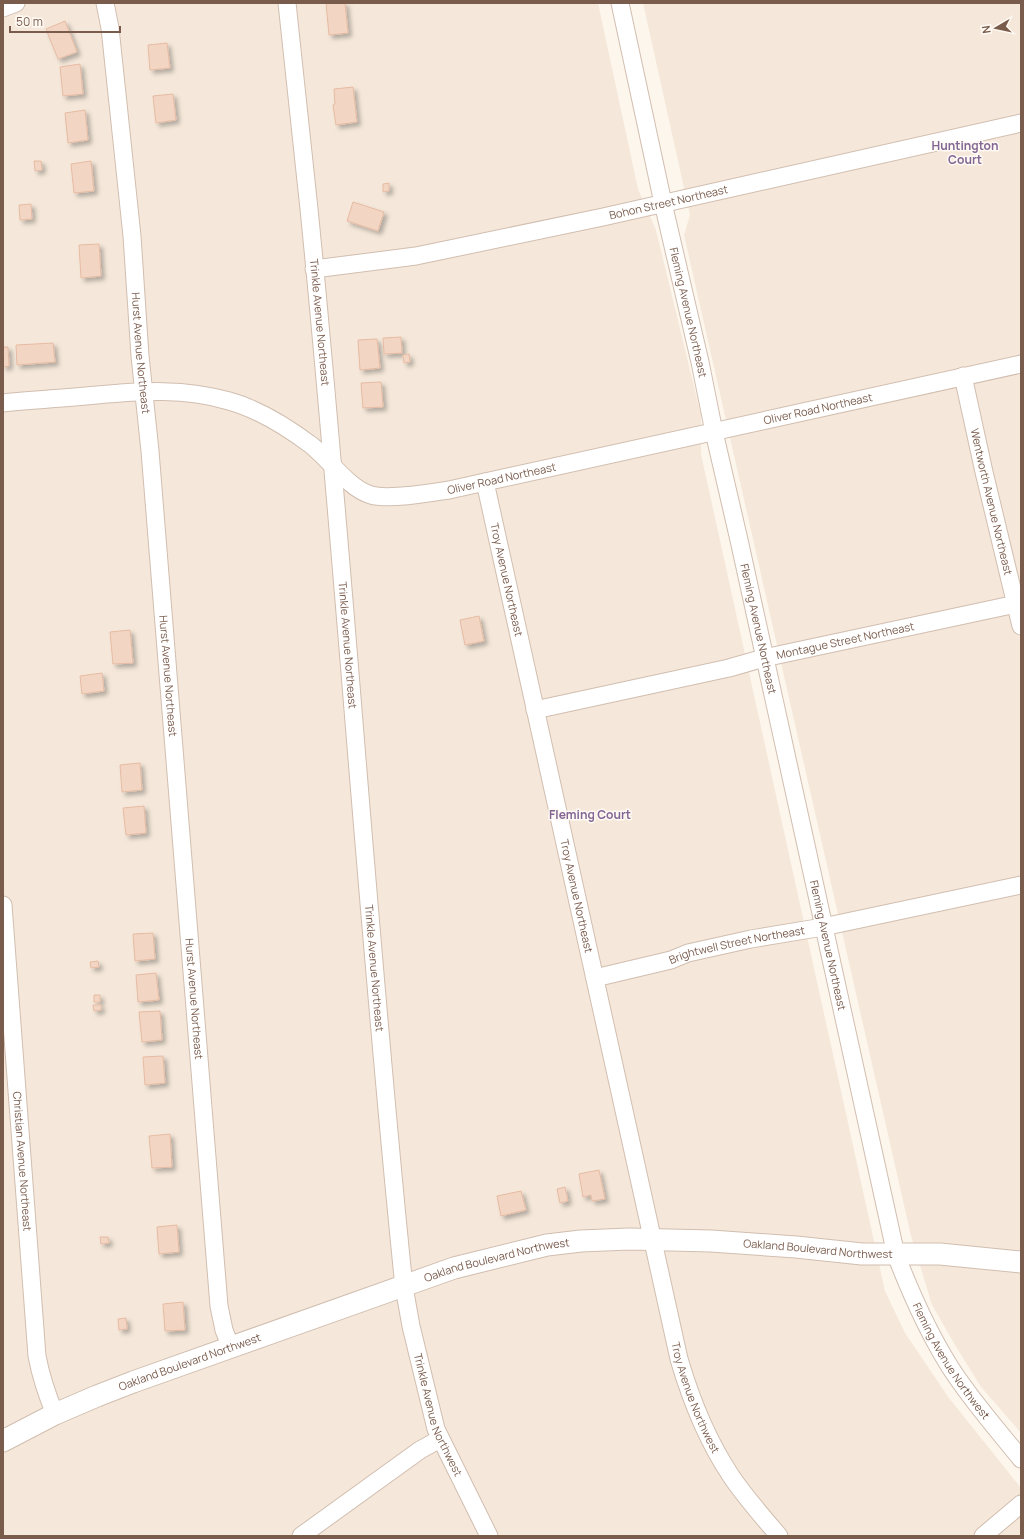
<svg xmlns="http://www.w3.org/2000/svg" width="1024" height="1539" font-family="Manrope,sans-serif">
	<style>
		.residential { fill: #f5e8da }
		.building { fill: #f3d5c3; stroke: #e6bba3; filter: url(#shadow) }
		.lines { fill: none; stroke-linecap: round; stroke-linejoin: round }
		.minor-casing { stroke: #d1beb0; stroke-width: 19 }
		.tertiary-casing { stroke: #d1beb0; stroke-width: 23 }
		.minor { stroke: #fff; stroke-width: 17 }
		.tertiary { stroke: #fff; stroke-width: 21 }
		.labels { text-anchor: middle; stroke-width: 3; stroke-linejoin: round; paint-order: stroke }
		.street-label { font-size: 11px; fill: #7a5c4d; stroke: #fffaf3 }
		.neighbourhood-label { font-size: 12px; font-weight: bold; fill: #846695; stroke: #fffaf3 }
	</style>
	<defs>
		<filter id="shadow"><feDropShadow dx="3.5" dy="3.5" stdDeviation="2" flood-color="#0004"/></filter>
	</defs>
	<rect width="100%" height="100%" fill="#fdf6ec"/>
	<path class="residential" d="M3 3H598L638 189 656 230 701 415V454L885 1291 905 1333 949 1398 1021 1488V1536H3Z
		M643 3H1021V1433L981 1387 955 1345 932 1305 911 1236 684 235 690 215Z"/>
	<path class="building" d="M326 3H345L348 33 329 35Z
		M65 21 77 52 58 59 46 29Z
		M167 43 170 68 150 70 148 45Z
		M80 64 83 94 63 96 60 67Z
		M353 87 357 122 336 125 333 105 335 104 334 89Z
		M173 94 176 120 156 123 153 96Z
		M85 110 88 140 68 143 65 113Z
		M34 161H41L42 170 35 171Z
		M91 161 94 191 74 193 71 164Z
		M389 183V191L383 192V184Z
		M353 202 384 212 378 231 347 221Z
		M31 204 32 219 20 220 19 205Z
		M99 244 101 276 81 278 79 245Z
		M401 337 402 353 384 354 383 338Z
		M377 339 380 368 360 370 358 340Z
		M53 343 55 362 17 365 16 345Z
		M3 347H8L9 366 3 367Z
		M409 354 410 362 404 363 403 355Z
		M381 382 383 407 363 408 361 383Z
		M479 616 484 641 465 645 460 620Z
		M130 630 133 663 113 664 110 632Z
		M102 673 104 691 82 694 80 676Z
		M140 763 142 790 122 792 120 765Z
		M144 806 146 833 126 835 123 808Z
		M153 933 155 959 135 961 133 934Z
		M98 961 99 967 91 968 90 962Z
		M156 973 159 1000 138 1002 136 975Z
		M94 995H100V1002H94Z
		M93 1005H101V1010L94 1011Z
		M160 1011 162 1040 142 1042 139 1012Z
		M163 1056 165 1083 145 1085 143 1057Z
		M170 1134 172 1167 152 1168 149 1136Z
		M599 1170 605 1199 592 1201 591 1195 583 1197 579 1174Z
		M565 1187 568 1201 560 1203 557 1189Z
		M521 1191 526 1210 501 1216 497 1196Z
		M177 1225 179 1252 159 1254 157 1227Z
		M100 1237H108L109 1243 101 1244Z
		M183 1302 185 1330 165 1331 163 1304Z
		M126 1318 127 1329 119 1330 118 1319Z"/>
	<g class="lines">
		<g class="minor-casing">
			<g id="minor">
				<path id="s1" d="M105 3 110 28 132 236 140 356 150 451 219 1306 224 1330 231 1348"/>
				<path id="s2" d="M287 3C294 72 302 140 309 209 345 568 367 928 404 1287L411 1326 436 1429 489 1536"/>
				<path id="s3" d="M620 3 663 203 700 362 714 432 739 540 896 1255C911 1294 928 1332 950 1367 971 1400 997 1429 1021 1459"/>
				<path d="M3 8 16 3"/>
				<path id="s4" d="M314 269 416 256 603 217 1021 123"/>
				<path id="s5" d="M963 376 984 472 1021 626"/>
				<path id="s6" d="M3 403C34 400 65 398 97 395 142 391 184 388 229 401 258 409 287 427 311 445 330 460 349 489 371 495 388 500 430 493 449 490L1021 364"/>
				<path id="s7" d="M485 482 679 1359C691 1400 707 1440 731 1476 745 1497 763 1517 779 1536"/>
				<path id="s8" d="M535 710 729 668 764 658 1016 604"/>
				<path id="s9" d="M3 905 37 1356C41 1377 47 1395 55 1414"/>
				<path id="s10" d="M595 978 671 960 688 953 751 939 823 927 1021 885"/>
				<path d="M301 1536 420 1450 440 1439"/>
				<path d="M983 1536 1021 1504"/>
			</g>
		</g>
		<g class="tertiary-casing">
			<g id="tertiary">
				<path id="s11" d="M3 1441 55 1414 97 1396 133 1382 454 1268 547 1245 581 1241 629 1239 711 1241 796 1247 862 1254H940L1021 1262"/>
			</g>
		</g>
		<use href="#minor" class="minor"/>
		<use href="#tertiary" class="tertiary"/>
	</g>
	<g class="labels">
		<g class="street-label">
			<text dy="4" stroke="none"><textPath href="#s4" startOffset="361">Bohon Street Northeast</textPath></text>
			<text dy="4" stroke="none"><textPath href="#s3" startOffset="317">Fleming Avenue Northeast</textPath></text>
			<text dy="4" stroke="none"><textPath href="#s2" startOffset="321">Trinkle Avenue Northeast</textPath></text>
			<text dy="4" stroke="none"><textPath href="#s1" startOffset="352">Hurst Avenue Northeast</textPath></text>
			<text dy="4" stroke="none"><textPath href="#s6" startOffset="856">Oliver Road Northeast</textPath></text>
			<text dy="4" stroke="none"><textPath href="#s6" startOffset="532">Oliver Road Northeast</textPath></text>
			<text dy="4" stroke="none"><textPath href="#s5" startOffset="129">Wentworth Avenue Northeast</textPath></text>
			<text dy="4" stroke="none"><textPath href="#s7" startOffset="100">Troy Avenue Northeast</textPath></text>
			<text dy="4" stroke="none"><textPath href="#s3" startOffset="641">Fleming Avenue Northeast</textPath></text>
			<text dy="4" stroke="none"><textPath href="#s8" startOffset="318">Montague Street Northeast</textPath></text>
			<text dy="4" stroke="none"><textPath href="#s2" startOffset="645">Trinkle Avenue Northeast</textPath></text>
			<text dy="4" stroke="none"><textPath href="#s1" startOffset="676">Hurst Avenue Northeast</textPath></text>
			<text dy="4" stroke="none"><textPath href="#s7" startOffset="424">Troy Avenue Northeast</textPath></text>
			<text dy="4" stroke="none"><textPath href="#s10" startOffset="146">Brightwell Street Northeast</textPath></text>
			<text dy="4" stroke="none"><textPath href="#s3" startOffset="965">Fleming Avenue Northeast</textPath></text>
			<text dy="4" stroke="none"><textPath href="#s2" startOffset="969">Trinkle Avenue Northeast</textPath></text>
			<text dy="4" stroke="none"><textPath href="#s1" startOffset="1000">Hurst Avenue Northeast</textPath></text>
			<text dy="4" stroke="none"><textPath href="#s9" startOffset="257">Christian Avenue Northeast</textPath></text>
			<text dy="4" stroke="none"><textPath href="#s11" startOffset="851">Oakland Boulevard Northwest</textPath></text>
			<text dy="4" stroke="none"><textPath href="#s11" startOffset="527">Oakland Boulevard Northwest</textPath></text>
			<text dy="4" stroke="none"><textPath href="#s3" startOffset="1402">Fleming Avenue Northwest</textPath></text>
			<text dy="4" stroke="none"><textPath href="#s11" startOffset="203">Oakland Boulevard Northwest</textPath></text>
			<text dy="4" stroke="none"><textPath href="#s7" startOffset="940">Troy Avenue Northwest</textPath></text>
			<text dy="4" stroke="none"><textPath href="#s2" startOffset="1422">Trinkle Avenue Northwest</textPath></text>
		</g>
		<g class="neighbourhood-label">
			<text x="965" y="150">Huntington<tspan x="965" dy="14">Court</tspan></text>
			<text x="590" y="819">Fleming Court</text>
		</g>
	</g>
	<rect width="1024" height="1539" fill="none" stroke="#7a5c4d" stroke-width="8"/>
	<g transform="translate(996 28) rotate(261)" stroke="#fffaf3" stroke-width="3" paint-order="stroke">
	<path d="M0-3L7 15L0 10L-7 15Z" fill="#7a5c4d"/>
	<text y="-6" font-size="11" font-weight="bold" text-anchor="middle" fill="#7a5c4d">N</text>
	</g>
	<path d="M10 26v6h110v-6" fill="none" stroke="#7a5c4d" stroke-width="2"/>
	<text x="16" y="26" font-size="12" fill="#7a5c4d" stroke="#fffaf3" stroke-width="3" paint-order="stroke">50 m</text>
</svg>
